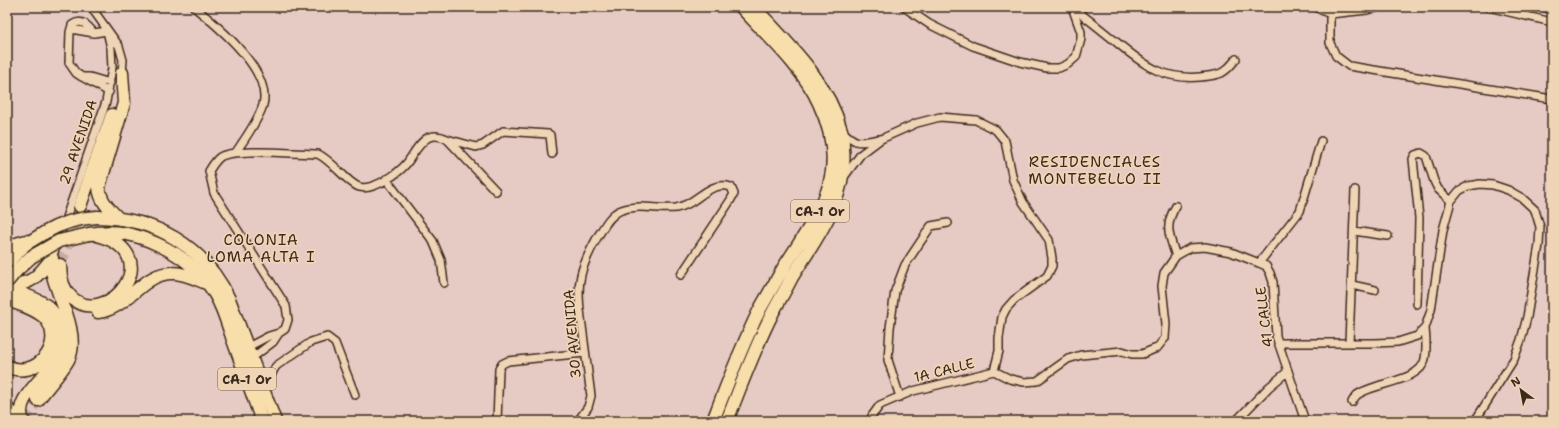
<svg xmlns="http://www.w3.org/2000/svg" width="1559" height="428" font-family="'Shantell Sans',sans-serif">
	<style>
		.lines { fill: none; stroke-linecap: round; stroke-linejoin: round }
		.highway-tunnel { stroke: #c4aba3; stroke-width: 12; stroke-dasharray: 12 6; stroke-linecap: butt }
		.street-casing { stroke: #3b2a1e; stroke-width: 10 }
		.highway-casing { stroke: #3b2a1e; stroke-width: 15 }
		.street { stroke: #efd4b6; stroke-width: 7 }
		.highway { stroke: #f8deab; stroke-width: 12 }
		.highway-bridge-casing { stroke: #3b2a1e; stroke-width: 15; stroke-linecap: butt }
		.highway-bridge { stroke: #f8deab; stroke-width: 12 }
		.labels { text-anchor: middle; stroke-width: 3.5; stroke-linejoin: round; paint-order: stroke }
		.shield { fill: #efd4b6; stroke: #715d4c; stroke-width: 1 }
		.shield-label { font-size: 13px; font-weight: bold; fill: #3b2a1e }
		.street-label { font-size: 14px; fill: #3b2a1e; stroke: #efd4b6 }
		.neighbourhood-label { font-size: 15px; letter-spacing: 1px; fill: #3b2a1e; stroke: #efd4b6 }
	</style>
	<rect width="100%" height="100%" fill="#e6cbc4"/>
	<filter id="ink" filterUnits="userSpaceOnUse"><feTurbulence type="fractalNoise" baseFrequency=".025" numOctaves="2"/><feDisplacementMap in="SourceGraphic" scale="8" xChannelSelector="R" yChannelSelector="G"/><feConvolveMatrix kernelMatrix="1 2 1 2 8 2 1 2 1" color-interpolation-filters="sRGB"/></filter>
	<g filter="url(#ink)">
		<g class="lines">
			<path class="highway-tunnel" d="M60 265 80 206
				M22 421 38 400"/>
			<g class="street-casing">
				<path id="street" d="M91 7 119 46 123 60 122 73
					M194 7C218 26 272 71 263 105 259 119 245 139 236 152
					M904 7 929 24 973 46 1020 62 1047 68H1059L1068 64 1076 57 1081 39V32L1072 7
					M1072 7C1088 19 1104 32 1120 45 1145 66 1165 80 1200 77 1219 75 1224 75 1236 59
					M1315 7 1330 14 1367 10 1380 7
					M1330 7V43L1336 56 1349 66 1552 99
					M1488 7 1552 22
					M1543 7 1552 9
					M71 29 94 33 107 31
					M94 33C88 26 82 18 72 25L70 32 69 63 76 73 82 77 109 92
					M82 77H90L110 83
					M842 131C857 145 859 143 879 139
					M447 139 476 147 483 145 503 131 548 134 550 135 552 154
					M844 177 861 154 881 139 917 123 940 117 976 120 996 130 1005 141 1013 180 1023 202 1049 240 1052 258V266L1047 276 1014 300 1006 309 1002 317 999 338V351L994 371
					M386 179 433 241 441 260 444 283
					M1354 231 1388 236
					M1176 256C1169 236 1164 225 1176 206
					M52 258 106 102 112 68 111 48 107 31
					M1259 263 1300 211 1321 141
					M1352 285 1375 290
					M1417 304 1419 218 1413 159 1415 155 1421 153 1426 156 1434 181 1438 189 1451 201
					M1278 343H1375L1398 342 1417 336 1425 328 1431 310 1443 230 1451 201 1459 191 1468 186 1480 184 1493 185 1508 190 1522 198 1535 210 1540 227 1539 245 1527 317 1521 340 1514 359 1475 421
					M1349 343 1355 190
					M248 347 269 336 279 333
					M252 358 273 342 279 333 285 329 288 320 286 306 214 193 209 171C212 166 215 161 220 157 235 148 298 154 318 154 334 162 346 182 359 187 373 191 398 174 407 163 413 155 419 142 429 137 435 135 441 136 447 139L496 191
					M994 371 1010 379 1024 382 1037 381 1068 359 1081 355 1122 351 1132 354H1142L1157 348 1165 338 1166 324 1162 286 1164 273 1176 256 1190 248 1205 247 1231 252 1259 263 1266 266 1270 273 1273 282 1276 336 1305 421
					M263 389 276 366 311 342 327 337 335 343 355 395
					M900 397 888 360 890 328 895 291 905 265 931 226 948 223
					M1352 402C1353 400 1355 397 1357 395 1374 382 1421 382 1425 359 1427 349 1426 338 1425 328
					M497 421 499 369 502 364 508 361 585 353
					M578 421 588 407 591 396C588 373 585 350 582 326 580 310 577 291 581 275 584 261 591 249 598 236 604 227 609 216 619 211 637 203 657 210 676 208 697 205 708 180 731 187L734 194 730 201 681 275
					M871 421 872 416 880 405 913 391 994 371
					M1236 421 1269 387 1287 372"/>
			</g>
			<g class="highway-casing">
				<path id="highway" d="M80 206 112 115
					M97 217C155 218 204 246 229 299L275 421
					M119 219C109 209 100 201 99 187L124 103 122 73
					M89 234C115 230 133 233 157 244 177 253 196 267 209 285 221 301 227 322 233 340 243 367 252 394 262 421
					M7 247 26 241
					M7 263 26 244 44 233
					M60 265C60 277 62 289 72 298 107 329 170 255 97 235
					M17 270 31 257
					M7 281C28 290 40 274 52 258
					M7 289C19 293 34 297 44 304 51 308 56 316 59 323 79 366 8 389 23 421
					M7 300C19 304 37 309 46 319 66 345 35 381 7 366
					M98 312C129 308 143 272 173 273 185 273 196 279 206 283
					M38 400C47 387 60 374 68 360 78 342 66 312 59 294 55 282 50 272 52 258
					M7 408 15 421
					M713 421C727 384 742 345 760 309 768 295 776 281 784 267 821 209 852 174 819 103 804 69 767 35 741 7
					M727 421C741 385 755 347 773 312 779 301 786 289 792 277 817 237 848 198 843 148 843 142 843 135 841 130 827 80 788 44 754 7"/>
			</g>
			<use href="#street" class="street"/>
			<use href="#highway" class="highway"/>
			<g class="highway-bridge-casing">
				<path id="highway-bridge" d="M44 233C61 223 77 218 97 217
					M31 257 59 241 89 234
					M7 282 17 270"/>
			</g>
			<use href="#highway-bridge" class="highway-bridge"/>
		</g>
	</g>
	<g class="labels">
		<g class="shield">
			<rect x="791" y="200" width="58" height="22" rx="3"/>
			<rect x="218" y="368" width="58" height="22" rx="3"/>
		</g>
		<g class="shield-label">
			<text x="820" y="216">CA-1 Or</text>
			<text x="247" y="384">CA-1 Or</text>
		</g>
		<g class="street-label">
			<text transform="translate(78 142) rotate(-71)" y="5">29 AVENIDA</text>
			<text transform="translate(1264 317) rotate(-97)" y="5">41 CALLE</text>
			<text transform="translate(572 334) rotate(-95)" y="5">30 AVENIDA</text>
			<text transform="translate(944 370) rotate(-14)" y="5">1A CALLE</text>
		</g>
		<g class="neighbourhood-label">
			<text x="1095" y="167">RESIDENCIALES<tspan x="1095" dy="17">MONTEBELLO II</tspan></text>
			<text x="261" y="245">COLONIA<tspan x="261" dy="17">LOMA ALTA I</tspan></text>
		</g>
	</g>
	<rect width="1559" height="428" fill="none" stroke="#efd4b6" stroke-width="24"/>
	<rect x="12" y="12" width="1535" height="404" fill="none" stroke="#3b2a1e" stroke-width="1.5" filter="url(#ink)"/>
	<g transform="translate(1521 390) rotate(328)" stroke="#efd4b6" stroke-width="3" paint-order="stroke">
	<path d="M0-3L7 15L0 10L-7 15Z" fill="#3b2a1e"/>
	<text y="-6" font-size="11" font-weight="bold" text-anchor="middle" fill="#3b2a1e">N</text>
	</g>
</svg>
